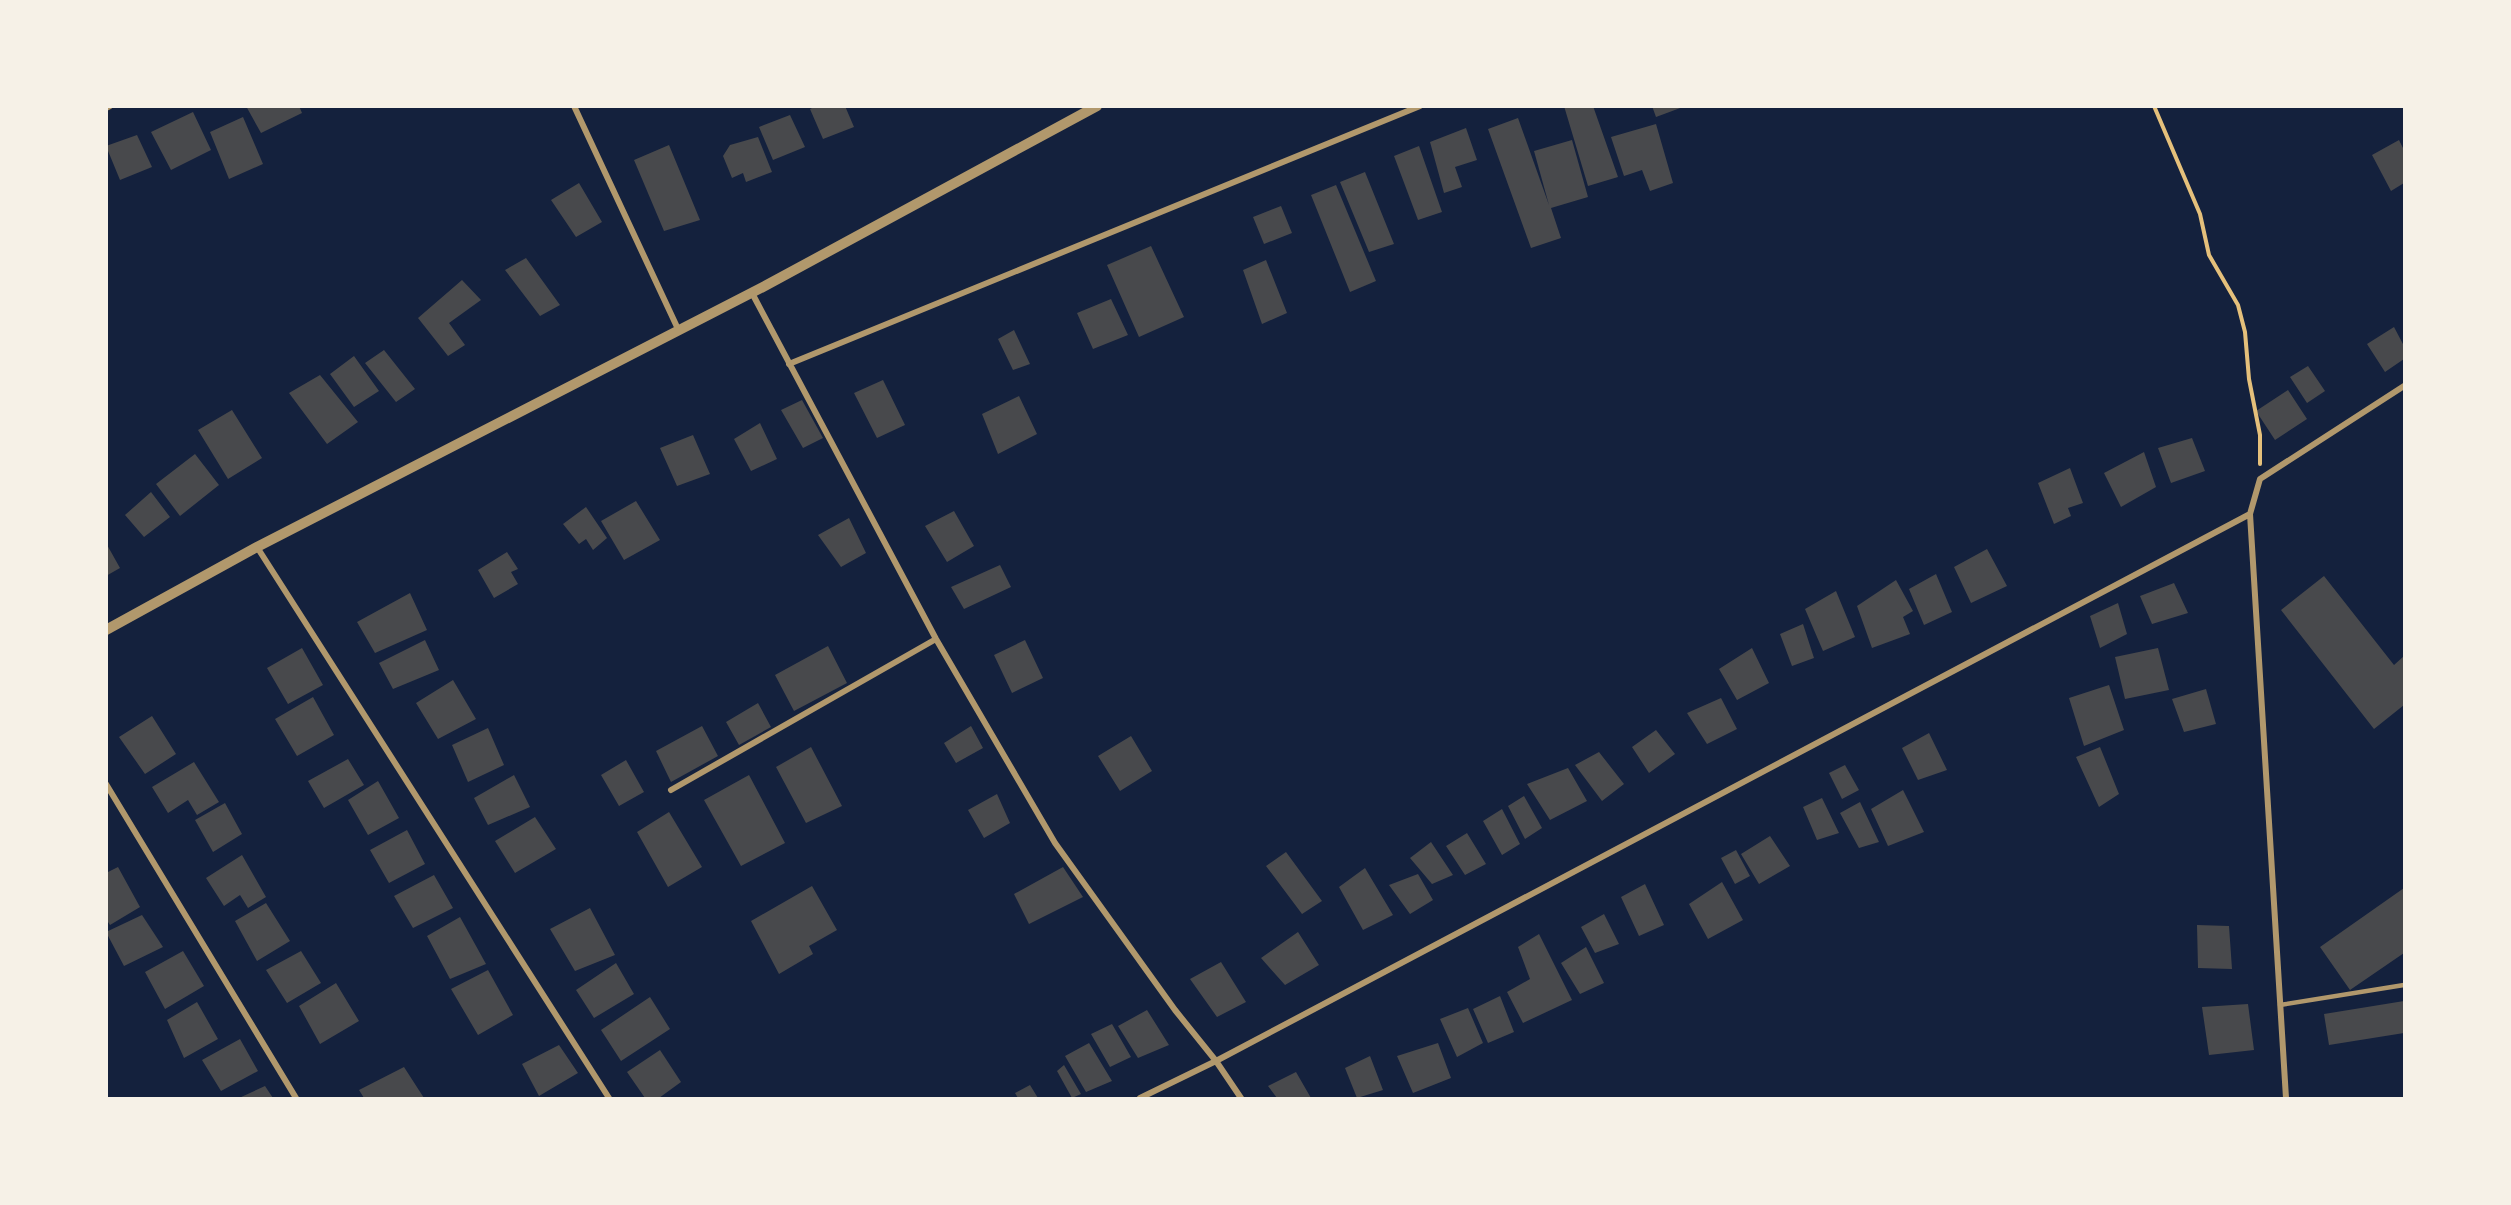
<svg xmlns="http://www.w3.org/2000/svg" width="2511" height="1205" font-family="Spectral,serif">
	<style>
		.building { fill: #48494c }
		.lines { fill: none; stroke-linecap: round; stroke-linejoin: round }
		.path { stroke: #e5c07b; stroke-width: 4 }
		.service { stroke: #b1986c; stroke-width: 4.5 }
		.minor { stroke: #b1986c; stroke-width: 6 }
		.tertiary { stroke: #b1986c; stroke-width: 10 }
	</style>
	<rect width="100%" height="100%" fill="#14213d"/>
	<path class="building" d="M246 106H299L302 113 261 133Z
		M816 106H845L854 127 823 139 810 109Z
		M1564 106H1593L1618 177 1588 186Z
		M1652 106H1683V107L1656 117Z
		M193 112 211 150 171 170 151 132Z
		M790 115 805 147 773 160 759 127Z
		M243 117 263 164 229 179 210 132Z
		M1518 118 1549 205 1534 151 1572 140 1588 197 1551 208 1561 238 1531 248 1488 129Z
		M1656 124 1673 183 1650 191 1642 170 1624 176 1611 137Z
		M1466 128 1477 160 1455 167 1462 187 1444 193 1430 142Z
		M137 135 152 167 120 180 106 146Z
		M758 137 772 172 746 182 743 173 732 178 723 156 730 145Z
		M2399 140 2404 150V183L2391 191 2372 155Z
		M669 145 700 220 664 231 634 160Z
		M1419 146 1442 212 1418 220 1394 156Z
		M1365 172 1394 244 1369 252 1340 182Z
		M579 183 602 222 576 237 551 200Z
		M1336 185 1376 281 1350 292 1311 195Z
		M1281 206 1292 233 1264 244 1253 217Z
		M1151 246 1184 317 1139 337 1107 265Z
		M526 258 560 305 540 316 505 270Z
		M1266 260 1287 313 1262 324 1243 270Z
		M462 280 481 300 449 323 465 345 448 356 418 318Z
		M1111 299 1128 335 1093 349 1077 313Z
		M2394 327 2404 346V359L2385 372 2367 344Z
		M1014 330 1030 364 1013 370 998 339Z
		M384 350 415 389 396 402 365 363Z
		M354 356 379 391 354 407 330 374Z
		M2308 366 2325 391 2307 403 2290 377Z
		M320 375 358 422 327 444 289 393Z
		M883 380 905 425 877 438 854 393Z
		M2288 390 2307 419 2275 440 2256 411Z
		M1019 396 1037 434 998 454 982 414Z
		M802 400 823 438 803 448 781 410Z
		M232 410 262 458 228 479 198 430Z
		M760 423 777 459 751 471 734 439Z
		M693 435 710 474 677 486 660 448Z
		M2192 438 2205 471 2171 483 2158 448Z
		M2144 452 2156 487 2121 507 2104 473Z
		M195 454 219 485 180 516 156 484Z
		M2070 468 2083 503 2068 508 2071 516 2054 524 2038 483Z
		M151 492 170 517 144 537 125 515Z
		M636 501 660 540 624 560 601 521Z
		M586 507 607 538 593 550 586 539 579 544 563 524Z
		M954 511 974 546 947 562 925 526Z
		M849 518 866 553 841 567 818 535Z
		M106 543 120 568 106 576Z
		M1987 549 2007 586 1971 603 1954 567Z
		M507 552 518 569 511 572 518 584 494 598 478 570Z
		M1000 565 1011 587 964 609 951 587Z
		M1936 574 1952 612 1924 625 1909 589Z
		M2324 576 2394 665 2404 656V705L2374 729 2281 610Z
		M1896 580 1913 611 1903 617 1910 634 1872 648 1857 606Z
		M2174 583 2188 613 2152 624 2140 596Z
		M1836 591 1855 637 1823 651 1805 609Z
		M410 593 427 630 375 653 357 622Z
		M2118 603 2127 634 2100 648 2090 616Z
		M1803 624 1814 658 1792 666 1780 634Z
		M425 640 439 670 393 689 379 663Z
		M1025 640 1043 678 1012 693 994 655Z
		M828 646 847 683 794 711 775 675Z
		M302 648 323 685 288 704 267 668Z
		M1752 648 1769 683 1737 700 1719 669Z
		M2158 648 2169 690 2125 699 2115 657Z
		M453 680 476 719 438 739 416 703Z
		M2109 685 2124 730 2084 746 2069 698Z
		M2206 689 2216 724 2184 732 2172 699Z
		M313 697 334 735 297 756 275 719Z
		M1721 698 1737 729 1707 744 1687 713Z
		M758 703 771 727 739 745 726 722Z
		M152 716 176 754 145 774 119 737Z
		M702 726 718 756 671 782 656 751Z
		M971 726 983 748 956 763 944 743Z
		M488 728 504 765 468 782 452 745Z
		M1656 730 1675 754 1649 773 1632 747Z
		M1929 733 1947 770 1918 780 1902 748Z
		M1131 736 1152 771 1120 791 1098 756Z
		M811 747 842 806 806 823 776 767Z
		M2100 747 2119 794 2099 807 2076 757Z
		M1599 752 1624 784 1602 801 1575 765Z
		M348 759 364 785 324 808 308 781Z
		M626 760 644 792 619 806 601 775Z
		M194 762 219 802 197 815 188 800 168 813 152 787Z
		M1845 765 1859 790 1842 799 1829 773Z
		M1568 768 1587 801 1550 820 1527 784Z
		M514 775 530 807 488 825 474 798Z
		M749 775 785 843 741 866 704 800Z
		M378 781 399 818 368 835 348 800Z
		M1903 790 1924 832 1888 846 1871 809Z
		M997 794 1010 823 984 838 968 810Z
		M1524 796 1542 828 1525 839 1508 806Z
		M1822 798 1839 833 1817 840 1803 807Z
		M1860 802 1879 842 1859 848 1840 813Z
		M225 803 242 834 213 852 195 820Z
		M1502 809 1520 844 1502 855 1483 821Z
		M669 812 702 867 668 887 637 832Z
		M535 817 556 849 515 873 495 841Z
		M407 830 425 864 389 883 370 850Z
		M1467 833 1486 864 1465 875 1446 846Z
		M1770 836 1790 866 1759 884 1741 854Z
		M1431 842 1453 875 1432 884 1410 858Z
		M1736 850 1750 876 1735 884 1721 858Z
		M1286 852 1322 901 1302 914 1266 866Z
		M242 855 266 897 248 908 240 895 224 906 206 878Z
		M118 867 140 907 110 925 106 919V873Z
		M1063 867 1083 897 1029 924 1014 894Z
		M1365 868 1393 915 1363 930 1339 887Z
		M1418 874 1433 900 1410 914 1389 885Z
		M434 875 453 908 413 928 394 896Z
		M1722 882 1743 920 1708 939 1689 904Z
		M1645 884 1664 925 1639 936 1621 897Z
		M812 886 837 930 809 946 813 954 779 974 751 921Z
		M2404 888V953L2350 990 2320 947Z
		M266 903 290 941 257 961 235 921Z
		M590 908 615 955 575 971 550 929Z
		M1604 914 1619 944 1595 953 1581 927Z
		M142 915 163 947 124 966 106 932Z
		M460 917 486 964 450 979 427 936Z
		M2197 925 2229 926 2232 969 2198 968Z
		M1298 932 1319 965 1285 985 1261 958Z
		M1539 934 1572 1000 1523 1023 1507 992 1530 979 1518 947Z
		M1586 947 1604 983 1580 994 1561 963Z
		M183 951 204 986 165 1009 145 972Z
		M301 951 321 983 287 1003 266 970Z
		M1221 962 1246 1002 1217 1017 1190 979Z
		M616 963 634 994 594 1018 576 990Z
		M488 970 513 1015 478 1035 451 989Z
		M336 983 359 1021 320 1044 299 1006Z
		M1500 996 1514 1032 1488 1043 1473 1009Z
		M650 997 670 1029 621 1061 601 1030Z
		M2404 1001V1033L2329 1045 2324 1014Z
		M197 1002 218 1039 184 1058 167 1020Z
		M2248 1004 2254 1050 2209 1055 2202 1007Z
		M1468 1008 1483 1043 1457 1057 1440 1019Z
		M1147 1010 1169 1045 1138 1058 1118 1026Z
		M1112 1024 1131 1057 1110 1067 1091 1034Z
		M240 1039 258 1071 221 1091 202 1060Z
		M1089 1043 1112 1081 1086 1092 1065 1056Z
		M1438 1043 1451 1078 1413 1093 1397 1056Z
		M559 1045 578 1073 539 1096 522 1064Z
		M660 1050 681 1082 659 1098H645L627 1072Z
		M1370 1056 1383 1090 1357 1098 1345 1068Z
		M1064 1065 1081 1094 1072 1098 1057 1071Z
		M404 1067 424 1098H364L359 1090Z
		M1296 1072 1311 1098H1277L1268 1086Z
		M1030 1085 1038 1098H1018L1015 1093Z
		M265 1086 273 1098H239Z"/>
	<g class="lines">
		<path class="path" d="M2154 106 2200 214 2209 255 2238 305 2245 332 2249 379 2260 435V464"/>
		<path class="service" d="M2280 1005 2404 985"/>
		<path class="minor" d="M574 106 678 329
			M106 108 110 106
			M752 293 936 639 1055 843 1175 1010 1216 1061 1241 1098
			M789 364 1420 106
			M2250 514 2286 1098
			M257 547 609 1098
			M106 784 296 1098
			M671 790 936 639
			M1140 1098 1216 1061 2250 514 2260 479 2404 386"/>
		<path class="tertiary" d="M106 630 257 547 763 287 1097 106"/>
	</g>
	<rect width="2511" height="1205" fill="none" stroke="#f6f1e7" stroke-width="216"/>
</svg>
